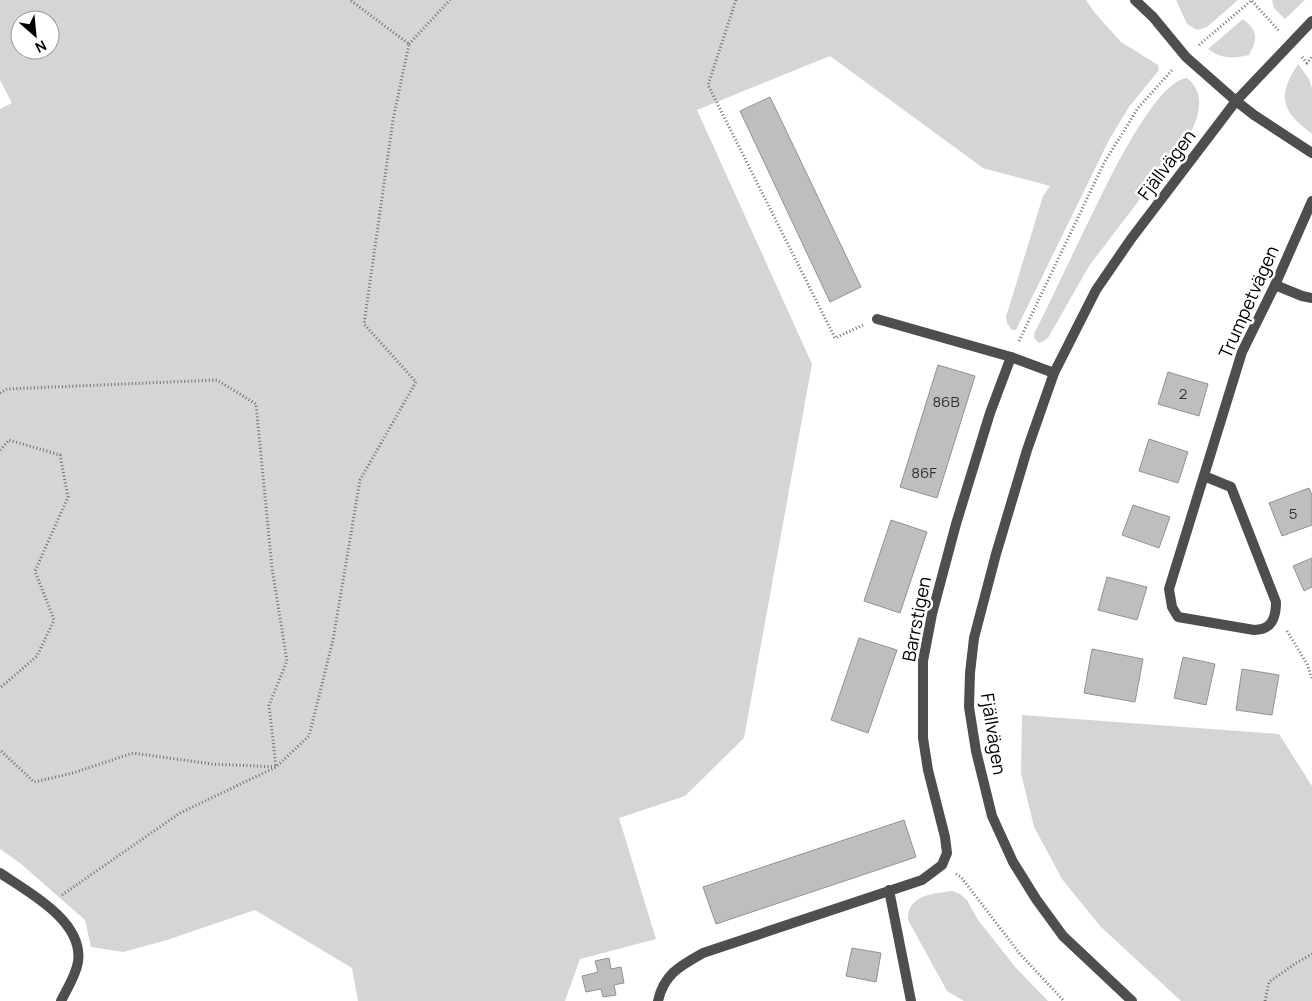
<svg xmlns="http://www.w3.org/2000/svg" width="1312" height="1001" font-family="Manrope,sans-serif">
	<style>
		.green { fill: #d5d5d5; fill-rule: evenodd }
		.building { fill: #bebebe; stroke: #929292 }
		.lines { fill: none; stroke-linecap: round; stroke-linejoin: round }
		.path { stroke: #707070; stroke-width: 3; stroke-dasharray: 1 2.5; stroke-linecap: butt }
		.service { stroke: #4e4e4e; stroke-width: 10 }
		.minor { stroke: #4e4e4e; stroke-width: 10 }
		.tertiary { stroke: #4e4e4e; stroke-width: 10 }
		.labels { text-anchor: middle; stroke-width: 5; stroke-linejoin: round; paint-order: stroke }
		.number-label { font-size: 15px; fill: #303030 }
		.street-label { font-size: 18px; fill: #000; stroke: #fff }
	</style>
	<rect width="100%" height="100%" fill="#fff"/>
	<path class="green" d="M0 0H1086L1095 13 1121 42 1158 65 1159 70 1129 107 1110 138 1016 330H1012L1007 323 1006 317 1043 196 1050 186 983 168 830 56 697 110 812 364 744 738 685 796 619 818 656 939 580 959 565 1001H358L352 968 255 910 167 940 123 952 91 947 85 920 20 863 0 849V109L12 103 0 80ZM20 20H50V50H20Z
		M1176 0H1238L1207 27 1197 30 1187 24Z
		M1272 0H1305L1285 19 1274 8Z
		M1243 19C1258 31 1258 38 1249 55 1233 59 1222 59 1208 49Z
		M1298 64 1309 79 1312 88V134C1282 111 1276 98 1298 64Z
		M1187 78C1205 92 1200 114 1191 132L1089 266 1048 338 1044 341 1039 343 1035 339 1034 334C1050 302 1065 270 1081 237 1097 206 1151 82 1187 78Z
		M1022 715 1279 734 1312 786V1001H1181L1100 926 1062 879 1034 827 1021 773Z
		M952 891 960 894 967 900 978 920 1016 968 1048 1001H964L947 991 908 920C907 895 932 894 952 891Z"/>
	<path class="building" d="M770 97 861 287 830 302 740 111Z
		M938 365 975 376 937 498 900 487Z
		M1168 372 1208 384 1199 416 1158 404Z
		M1149 439 1188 452 1178 483 1139 471Z
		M1309 488 1312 495V525L1282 536 1269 503Z
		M1133 505 1170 517 1159 548 1122 535Z
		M891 520 927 532 900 613 864 601Z
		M1312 558V587L1304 591 1293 566Z
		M1107 577 1147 587 1137 620 1098 610Z
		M859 638 897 650 868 733 831 720Z
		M1092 649 1143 659 1135 702 1084 693Z
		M1183 657 1215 664 1206 705 1174 698Z
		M1242 669 1279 675 1272 715 1236 710Z
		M904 820 916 857 716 924 703 887Z
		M852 948 881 953 876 982 846 976Z
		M609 958 611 969 621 967 624 983 614 985 616 995 603 997 601 989 586 992 582 976 598 972 595 961Z"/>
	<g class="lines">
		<path class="path" d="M736 0 708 85 835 338 863 325
			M1252 1 1280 32
			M409 44 450 0
			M1199 45 1252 0
			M1302 57 1307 63 1312 57
			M1019 341 1104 163 1138 108 1173 69
			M0 393 7 389 217 380 256 404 272 568 287 661 269 705 276 767 212 764 133 753 73 773 34 782 0 750
			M0 450 9 440 60 455 68 497 35 571 54 620 37 656 0 688
			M1287 631 1307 664 1312 679
			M956 874 961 877 1020 954 1064 1001
			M62 895 180 813 276 767 309 736 333 640 360 480 416 382 364 324 393 120 409 44 350 0
			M1265 1001 1269 982 1296 963 1312 954"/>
		<path class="service" d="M1275 285 1302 296 1312 298
			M877 319 1011 357"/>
		<path class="minor" d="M1135 0 1153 17 1186 57 1236 101 1254 115 1312 153
			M1204 476 1231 487 1276 602C1276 618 1272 630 1254 630L1178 617 1172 607 1169 589 1242 352 1275 285 1312 201
			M0 873C28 892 84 921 78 962 76 975 67 989 61 1001
			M889 890 911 1001
			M658 1001C664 974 680 966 703 953L922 880 942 865 947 853 945 837 928 770 923 738V661L932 614 956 524 990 413 1011 357 1054 373"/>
		<path class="tertiary" d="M1132 1001 1063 936 1036 899 1013 862 992 816 976 751 969 707 970 673 974 638 996 554 1027 450 1054 373 1096 290 1131 239 1236 101 1312 21"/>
	</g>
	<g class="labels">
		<g class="number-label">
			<text x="1183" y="399">2</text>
			<text x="946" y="407">86B</text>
			<text x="924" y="478">86F</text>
			<text x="1293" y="519">5</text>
		</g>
		<g class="street-label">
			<text transform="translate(1167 165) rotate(-53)" y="6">Fjällvägen</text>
			<text transform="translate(1249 302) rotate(-66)" y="6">Trumpetvägen</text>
			<text transform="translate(917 619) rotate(-79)" y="6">Barrstigen</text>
			<text transform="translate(993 734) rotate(81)" y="6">Fjällvägen</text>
		</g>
	</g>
	<g transform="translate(35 35) rotate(153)"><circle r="24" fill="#ffffff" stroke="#999999"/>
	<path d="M0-4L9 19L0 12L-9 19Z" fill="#000000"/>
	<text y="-8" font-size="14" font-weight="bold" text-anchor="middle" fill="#000000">N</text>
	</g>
</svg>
